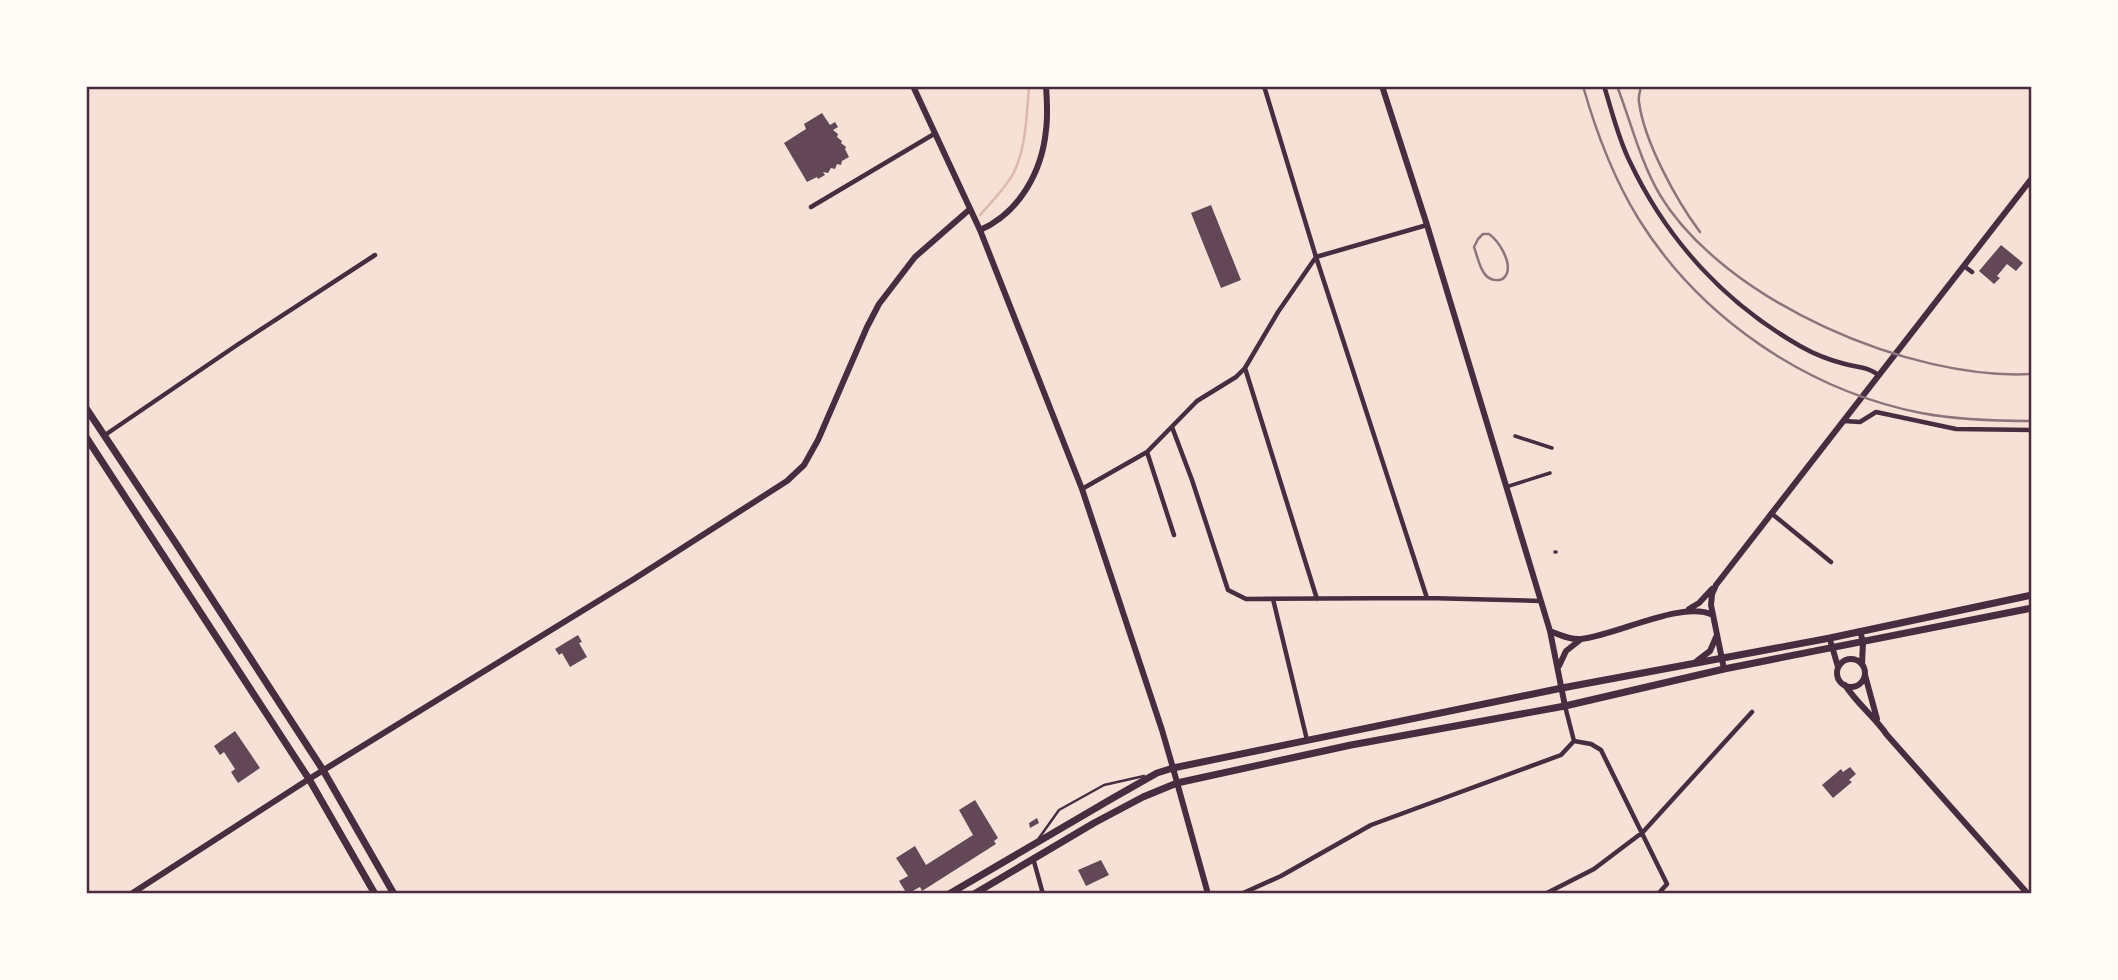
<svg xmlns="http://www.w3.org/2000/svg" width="2118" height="980" font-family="Commissioner,sans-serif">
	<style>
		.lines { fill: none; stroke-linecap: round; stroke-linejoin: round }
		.stream { stroke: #dcb8b0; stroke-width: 2.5 }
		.building { fill: #644757 }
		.service { stroke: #4a2c40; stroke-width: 2.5 }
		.pedestrian { stroke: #4a2c40; stroke-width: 3.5 }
		.minor { stroke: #4a2c40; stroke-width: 4.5 }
		.tertiary { stroke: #4a2c40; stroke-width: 6 }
		.secondary { stroke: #4a2c40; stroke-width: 6 }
		.primary { stroke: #4a2c40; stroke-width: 7 }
		.rail { stroke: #8f747c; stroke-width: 2.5 }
		.neatline { fill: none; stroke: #4a2c40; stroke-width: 2.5 }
	</style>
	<rect width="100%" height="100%" fill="#f7e1d7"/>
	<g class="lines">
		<path class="stream" d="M980 215C992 201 1006 188 1014 172 1026 148 1027 112 1029 86"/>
	</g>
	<path class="building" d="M822 113 830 125 835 122 838 127 833 130 838 134 837 137 842 141 841 143 846 147 845 149 849 157 842 161 841 165 837 164 835 169 831 168 828 173 823 172 825 175 818 179 817 177 807 182 784 143 806 129 804 124Z
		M1211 205 1241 280 1221 288 1191 213Z
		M2001 245 2023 263 2016 271 2007 264 1997 276 2000 278 1994 284 1979 271Z
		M578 635 582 642 579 643 587 657 570 667 562 653 559 655 555 649Z
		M235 731 260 768 238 783 231 772 235 769 224 752 220 755 214 746Z
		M1850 767 1856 774 1849 780 1852 782 1833 798 1822 785 1841 769 1843 772Z
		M975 800 998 838 994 841 996 844 922 891 920 887 907 894 899 881 908 876 896 858 915 846 926 865 973 835 959 810Z
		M1037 818 1039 823 1030 828 1029 823Z
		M1101 860 1109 875 1086 886 1078 870Z"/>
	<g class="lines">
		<path class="service" d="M1039 838 1059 810 1104 785 1144 776"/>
		<path class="pedestrian" d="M1515 436 1552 448
			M1506 487 1550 473
			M1555 552H1556"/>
		<path class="minor" d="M1264 86 1316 257 1427 598
			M1604 86C1612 111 1618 138 1630 162 1667 240 1725 303 1800 346 1814 354 1829 360 1845 364 1860 368 1865 366 1879 375
			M811 207 934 134
			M1964 266 1972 272
			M1245 368 1317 599
			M1844 421 1860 422 1876 412 1956 429 2032 430
			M1172 427 1192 480 1228 590 1246 599 1427 598 1541 601
			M105 435 237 345 375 255
			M1147 452 1174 535
			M1082 489 1147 452 1197 401 1236 377 1245 368 1278 312 1316 257 1427 225
			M1771 513 1831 562
			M1273 599 1307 740
			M1565 706 1574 741
			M1574 741 1591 744 1601 750 1667 884 1658 894
			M1033 858 1043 894
			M1241 894 1281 876 1371 825 1561 755 1574 741
			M1545 894 1594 869 1643 832 1752 712"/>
		<path class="tertiary" d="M913 86 980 230 1082 489 1162 730 1173 768
			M980 230C1019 213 1042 172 1046 130 1048 115 1047 100 1046 86
			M1860 631 1863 642 1862 664
			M1831 643 1838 667
			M1837 673a14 14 0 1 1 28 0a14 14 0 1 1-28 0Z
			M1865 675 1877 719
			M1845 685C1858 705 1874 716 1887 735L2028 894
			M131 894 309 779 634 579 787 481 804 465 818 440 867 327 879 304 915 257 970 209"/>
		<path class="secondary" d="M1382 86 1427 225 1550 631 1565 706
			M1689 609 1699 603 1712 589
			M1550 631C1560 635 1571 640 1581 639 1617 635 1682 600 1713 615
			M1697 661 1710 651 1717 635
			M1559 666 1566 651 1580 640
			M1724 669 1711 605 1712 594 1716 585 2032 178
			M1173 768 1208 894"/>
		<path class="primary" d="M86 408 175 542 323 770 394 894
			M86 437 309 779 375 894
			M949 894 1113 798 1157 773 1173 768 1562 688 1830 638 2032 595
			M974 894 1094 823 1143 797 1177 783 1351 745 1565 706 1724 669 2032 608"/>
		<path class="rail" d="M1583 86C1596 132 1613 177 1638 218 1700 318 1806 390 1921 413 1958 420 1995 421 2032 421
			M1617 86C1631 122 1640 161 1660 195 1724 301 1911 381 2032 374
			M1641 86C1640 91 1638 97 1639 102 1644 141 1676 200 1700 232
			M1483 234H1489C1499 241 1511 261 1507 273 1503 284 1489 281 1484 273 1479 266 1477 255 1474 247L1478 239Z"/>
	</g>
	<rect width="2118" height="980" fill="none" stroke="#fffaf5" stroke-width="175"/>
	<rect x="88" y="88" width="1942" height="804" class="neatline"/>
</svg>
